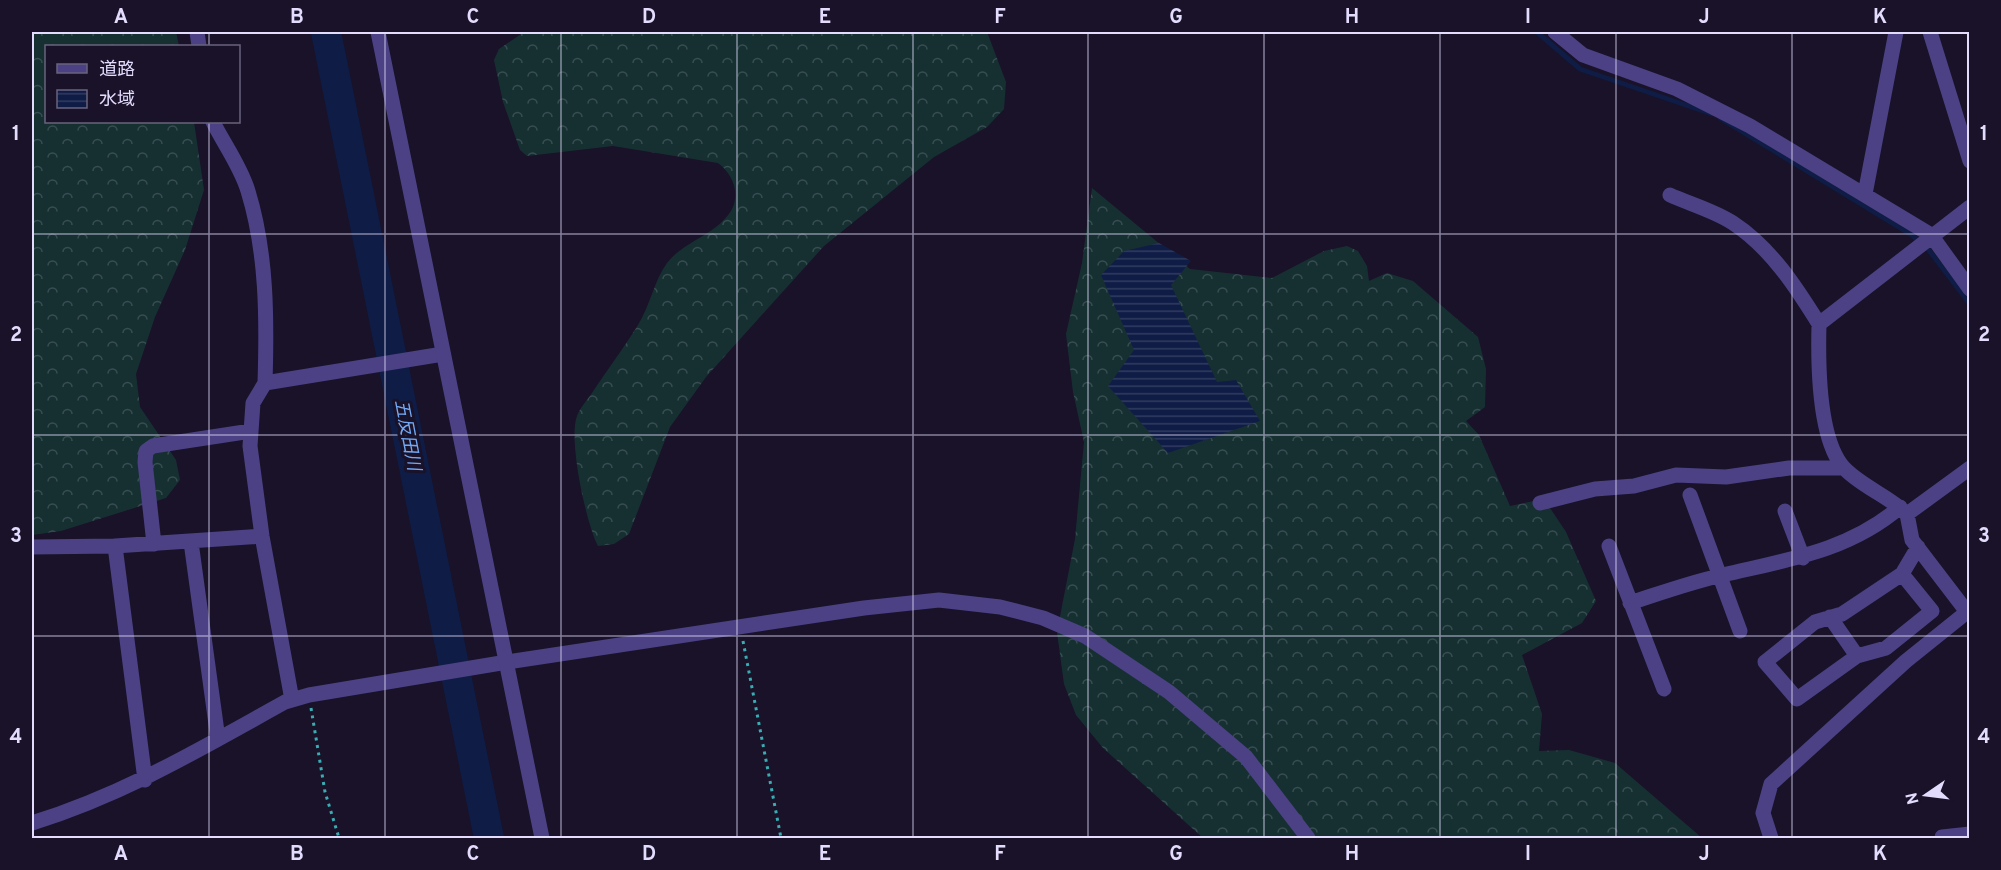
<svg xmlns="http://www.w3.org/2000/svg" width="2001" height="870" font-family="Overpass,'Noto Sans JP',sans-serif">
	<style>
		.forest { fill: url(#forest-crowns) }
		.water { fill: url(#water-rules) }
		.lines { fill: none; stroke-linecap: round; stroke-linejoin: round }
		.stream { stroke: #0f1c45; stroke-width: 5 }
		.river { stroke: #0f1c45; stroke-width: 30 }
		.path { stroke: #39adb3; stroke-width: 3; stroke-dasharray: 3 4.5; stroke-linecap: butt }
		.minor { stroke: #4b4184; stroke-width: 15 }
		.tertiary { stroke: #4b4184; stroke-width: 15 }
		.grid { fill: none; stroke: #e3dcfd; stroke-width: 1.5; stroke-opacity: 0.55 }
		.labels { text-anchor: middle; stroke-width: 6; stroke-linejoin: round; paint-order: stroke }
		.water-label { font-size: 18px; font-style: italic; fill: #72a9f5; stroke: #191228 }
		.neatline { fill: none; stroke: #e3dcfd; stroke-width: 2 }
		.grid-label { font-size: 20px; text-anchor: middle; font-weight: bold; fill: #e3dcfd }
	</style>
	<defs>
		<pattern id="forest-crowns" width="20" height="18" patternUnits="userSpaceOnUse" patternTransform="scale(1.5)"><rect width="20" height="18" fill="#163032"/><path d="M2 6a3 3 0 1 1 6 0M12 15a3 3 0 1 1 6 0" fill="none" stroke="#384d51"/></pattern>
		<pattern id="water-rules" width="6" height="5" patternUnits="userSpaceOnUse" patternTransform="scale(1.5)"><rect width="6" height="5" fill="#0f1c45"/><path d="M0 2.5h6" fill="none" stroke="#323c61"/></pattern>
	</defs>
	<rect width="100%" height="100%" fill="#191228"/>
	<path class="forest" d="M32 32H176L179 46H46V122H194L204 190 185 250 155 317 136 374 140 407 176 460 180 480 166 498 61 531 32 535Z
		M524 32H987L1006 82 1004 109 987 127 934 157 824 246 706 377 670 427 629 534 614 544 598 546C586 523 568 440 577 416 580 408 587 400 592 393 607 370 624 348 638 325 650 306 654 281 667 263 684 241 716 235 731 211 741 194 733 174 718 163L613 146 527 156 520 150 503 102 494 60 499 49Z
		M1092 188 1190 269 1272 278 1324 251 1347 246 1358 251 1367 266 1369 281 1387 273 1413 281 1478 337 1486 369 1485 407 1466 421 1479 435 1510 506 1544 499 1566 532 1596 601 1582 623 1522 655 1542 714 1539 751 1569 750 1615 763 1702 838H1203L1103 748 1076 715 1064 684 1057 632 1075 539 1084 442 1073 392 1066 334 1082 263Z"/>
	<path class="water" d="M1159 243 1191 261 1171 285 1217 382 1236 380 1260 421 1168 453 1108 386 1134 350 1101 275 1124 251Z"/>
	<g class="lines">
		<path class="stream" d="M1537 32 1580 69 1712 114
			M1720 118 1912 235 1928 249 1970 304"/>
		<path class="river" d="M326 32 489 838"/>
		<path class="path" d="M743 641 781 838
			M311 708 325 792 339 838"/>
		<path class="minor" d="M197 32 199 46
			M1555 32 1583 55 1677 89 1750 126 1931 235 1970 289
			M213 122C224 144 241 167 248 191 267 253 267 319 265 383
			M1865 194 1896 32
			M1670 195C1690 204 1715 211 1733 223 1771 248 1796 287 1819 324
			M1690 495 1740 631
			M1540 503 1595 489 1634 486 1676 475 1726 477 1789 468H1844
			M1785 511 1803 558
			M1907 514 1970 468
			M191 542 218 739
			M154 544 145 462 146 451 153 446 251 431
			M115 546 145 780
			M1609 546 1664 689
			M32 547 115 546 262 536
			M1902 574 1932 611 1886 648 1857 656 1797 699 1765 662 1815 622 1842 614 1902 574 1918 547
			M1630 603C1661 593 1691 582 1723 575 1786 560 1849 551 1900 507
			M1830 617 1857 656
			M292 700 262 536 250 446 253 403 265 383 443 354
			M32 823C125 794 200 749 285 702L309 695 507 662 864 608 939 600 1000 607 1043 618 1085 636 1169 692 1246 757 1308 838
			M1942 837 1970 834
			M1771 838 1763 813 1771 784 1906 661 1967 612 1912 540 1907 514C1889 496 1862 487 1844 468 1818 439 1818 362 1819 324L1970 207"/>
		<path class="tertiary" d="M378 32 542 838
			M1930 32 1970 161"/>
	</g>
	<path class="grid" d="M209 32V46M385 32V838M561 32V838M737 32V838M913 32V838M1088 32V838M1264 32V838M1440 32V838M1616 32V838M1792 32V838M209 122V838M32 234H1970M32 435H1970M32 636H1970"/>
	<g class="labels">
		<g class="water-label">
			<text transform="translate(408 435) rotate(79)" y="6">五反田川</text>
		</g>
	</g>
	<rect width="2001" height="870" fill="none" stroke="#191228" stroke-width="66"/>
	<rect x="45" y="45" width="195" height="78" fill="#191228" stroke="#6a637d" stroke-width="1.5"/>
	<rect x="57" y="64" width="30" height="9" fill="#4b4184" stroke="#6a637d" stroke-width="1.5"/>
	<text x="99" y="75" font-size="18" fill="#e3dcfd">道路</text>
	<rect x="57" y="90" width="30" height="18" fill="url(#water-rules)" stroke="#6a637d" stroke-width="1.5"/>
	<text x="99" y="105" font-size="18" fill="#e3dcfd">水域</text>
	<g transform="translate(1926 795) rotate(256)" stroke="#191228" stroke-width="4.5" paint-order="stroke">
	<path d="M0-4.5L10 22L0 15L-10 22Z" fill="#e3dcfd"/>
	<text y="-9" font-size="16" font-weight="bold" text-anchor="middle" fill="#e3dcfd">N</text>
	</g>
	<rect x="33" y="33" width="1935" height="804" class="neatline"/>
	<g class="grid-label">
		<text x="121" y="23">A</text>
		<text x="297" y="23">B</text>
		<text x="473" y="23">C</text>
		<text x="649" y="23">D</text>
		<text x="825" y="23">E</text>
		<text x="1000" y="23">F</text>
		<text x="1176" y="23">G</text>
		<text x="1352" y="23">H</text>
		<text x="1528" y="23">I</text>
		<text x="1704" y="23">J</text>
		<text x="1880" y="23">K</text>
		<text x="16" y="140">1</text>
		<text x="1984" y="140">1</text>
		<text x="16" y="341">2</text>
		<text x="1984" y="341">2</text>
		<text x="16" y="542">3</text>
		<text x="1984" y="542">3</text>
		<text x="16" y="743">4</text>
		<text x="1984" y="743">4</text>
		<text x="121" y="860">A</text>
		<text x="297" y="860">B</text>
		<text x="473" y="860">C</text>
		<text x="649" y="860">D</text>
		<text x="825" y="860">E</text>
		<text x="1000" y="860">F</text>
		<text x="1176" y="860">G</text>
		<text x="1352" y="860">H</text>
		<text x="1528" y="860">I</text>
		<text x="1704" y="860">J</text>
		<text x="1880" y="860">K</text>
	</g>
</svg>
